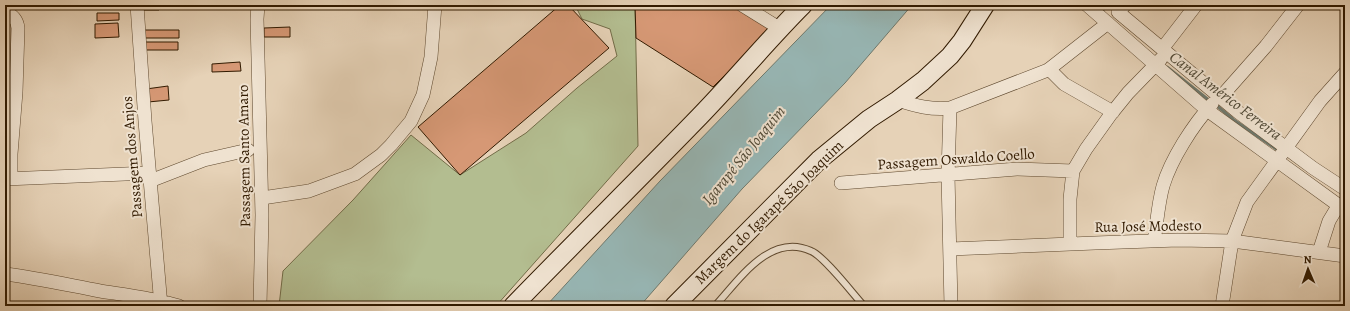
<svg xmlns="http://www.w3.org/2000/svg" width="1350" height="311" font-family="Alegreya,serif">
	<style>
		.green { fill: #b3bd90; stroke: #726c48 }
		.water { fill: #97b6b4; stroke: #6e786c }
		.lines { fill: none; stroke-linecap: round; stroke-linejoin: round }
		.stream { stroke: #6e786c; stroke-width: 3 }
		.building { fill: #d69875; stroke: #311a00 }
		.lane-casing { stroke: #5e482e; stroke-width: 8 }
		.street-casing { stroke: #5e482e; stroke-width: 14 }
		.secondary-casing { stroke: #311a00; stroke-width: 20 }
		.lane { stroke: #efe2d0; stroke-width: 6 }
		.street { stroke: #efe2d0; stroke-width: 13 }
		.secondary { stroke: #efe2d0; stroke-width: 18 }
		.labels { text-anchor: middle; stroke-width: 4; stroke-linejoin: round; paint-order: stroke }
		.street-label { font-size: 15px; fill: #311a00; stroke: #efe2d0 }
		.water-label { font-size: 16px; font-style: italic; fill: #504936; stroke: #efe2d0 }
	</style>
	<rect width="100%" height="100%" fill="#e6d2b7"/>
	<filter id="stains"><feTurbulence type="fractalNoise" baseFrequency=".005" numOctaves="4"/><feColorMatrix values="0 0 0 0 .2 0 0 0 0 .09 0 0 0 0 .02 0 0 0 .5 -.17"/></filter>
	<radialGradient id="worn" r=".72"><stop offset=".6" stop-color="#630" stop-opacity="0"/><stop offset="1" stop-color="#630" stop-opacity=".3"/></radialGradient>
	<path class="green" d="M575 5H635L638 146 496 306H279L283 271 353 200 411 135 460 175 526 133 577 88 617 56 610 29 582 19Z"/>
	<path class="water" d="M831 5H912L845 83 742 189 640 306H546L660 181Z"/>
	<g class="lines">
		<path class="stream" d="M1097 5 1103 11
			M1167 67 1210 101
			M1216 105 1234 120 1279 151"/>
	</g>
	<path class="building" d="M141 5H159V10H141Z
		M267 5H303V9L267 8Z
		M560 5H568L609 48 460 175 418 127Z
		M635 5H731L771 29 713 87 636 38Z
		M97 13H119V20L97 21Z
		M118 23 119 37 95 38V24Z
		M290 27V37H264V28Z
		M143 30H179V38H143Z
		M145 42H178V50H146Z
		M240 62 241 71 212 72V64Z
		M168 86 169 100 148 102 146 89Z"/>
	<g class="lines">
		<g class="lane-casing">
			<path id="lane" d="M715 306C739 280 770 232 811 251 824 256 853 294 864 306"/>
		</g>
		<g class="street-casing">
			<path id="street" d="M137 5 145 121 161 306
				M258 5 257 19 262 215 260 306
				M742 5 779 28
				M1087 5 1207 110 1345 210
				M1125 5 1118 12 1238 112 1313 168 1345 189
				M5 12C13 15 17 19 18 28L16 92 11 154V178
				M1162 49 1196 5
				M1049 69 1064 84 1113 112
				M1220 98 1266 46 1298 5
				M898 100C916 106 931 110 950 108L1048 70 1108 23
				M950 108 948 175 951 306
				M5 179 149 173
				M150 181 204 160 248 150
				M841 183 1017 169 1073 171
				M262 198 309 191 355 174 381 155 391 145 411 121 423 95 431 57 435 5
				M1154 241C1157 223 1158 204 1163 186 1171 159 1193 125 1212 104
				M1070 244V199L1073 171 1086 149 1111 114 1128 93 1161 59
				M950 249 1095 243 1178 240 1232 241 1345 256
				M1319 252 1329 221 1338 206
				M5 274C37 278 68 285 100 291 126 295 153 298 179 306
				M1222 306 1232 241 1247 202 1320 101 1345 73"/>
		</g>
		<g class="secondary-casing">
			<path id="secondary" d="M513 306C575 242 638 180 700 116 735 80 767 41 803 5
				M674 306 819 160 869 119 898 100 923 81 950 56 962 41 985 5"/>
		</g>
		<use href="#lane" class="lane"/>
		<use href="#street" class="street"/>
		<use href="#secondary" class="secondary"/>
	</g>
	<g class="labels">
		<g class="street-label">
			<text transform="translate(244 156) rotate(-91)" y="5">Passagem Santo Amaro</text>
			<text transform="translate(132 157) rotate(-95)" y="5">Passagem dos Anjos</text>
			<text transform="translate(956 159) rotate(-4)" y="5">Passagem Oswaldo Coello</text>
			<text transform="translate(769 212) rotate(-44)" y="5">Margem do Igarapé São Joaquim</text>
			<text transform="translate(1148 226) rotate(-1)" y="5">Rua José Modesto</text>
		</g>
		<g class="water-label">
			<text transform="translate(1226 95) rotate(37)" y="6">Canal Américo Ferreira</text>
			<text transform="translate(743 155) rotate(-51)" y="6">Igarapé São Joaquim</text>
		</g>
	</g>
	<rect width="1350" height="311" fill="none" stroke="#e6d2b7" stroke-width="20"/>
	<rect x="6" y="6" width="1338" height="299" fill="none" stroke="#311a00" stroke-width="2"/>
	<rect x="10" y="10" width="1330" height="291" fill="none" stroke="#311a00"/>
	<g transform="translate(1308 269) rotate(358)" stroke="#efe2d0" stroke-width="3" paint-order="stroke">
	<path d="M0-3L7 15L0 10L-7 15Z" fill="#311a00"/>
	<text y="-6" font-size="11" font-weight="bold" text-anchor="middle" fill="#311a00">N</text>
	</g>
	<rect width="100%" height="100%" filter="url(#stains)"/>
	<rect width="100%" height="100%" fill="url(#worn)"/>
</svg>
